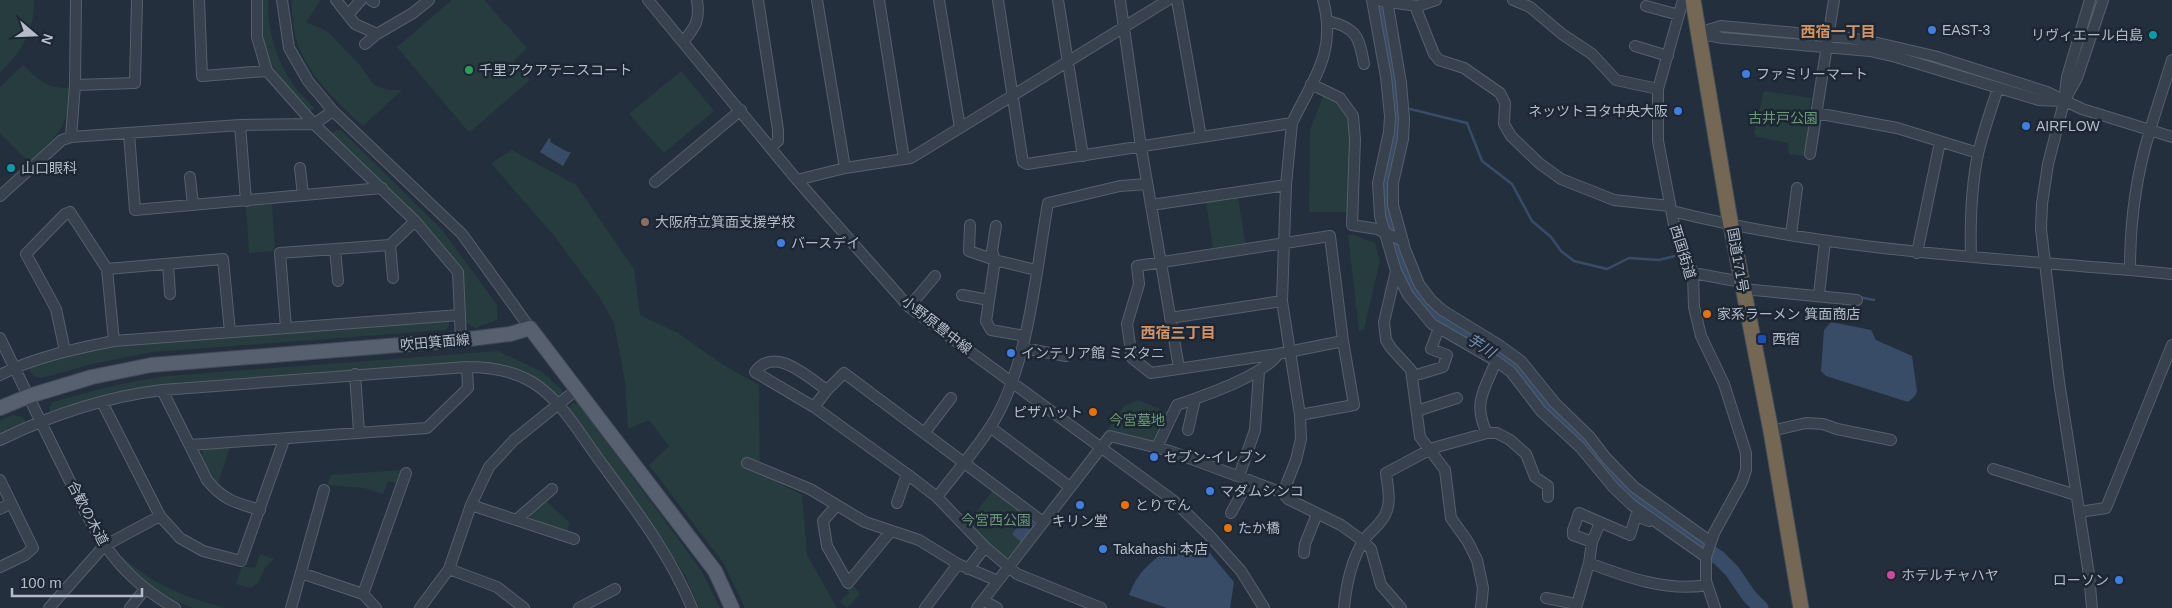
<svg xmlns="http://www.w3.org/2000/svg" width="2172" height="608" font-family="Helvetica,'Noto Sans JP',sans-serif">
	<style>
		.green { fill: #263c3f }
		.water { fill: #394c67 }
		.lines { fill: none; stroke-linecap: round; stroke-linejoin: round }
		.stream { stroke: #394c67; stroke-width: 2.5 }
		.river { stroke: #394c67; stroke-width: 15 }
		.minor-casing { stroke: #565f6c; stroke-width: 12 }
		.major-casing { stroke: #414a57; stroke-width: 16 }
		.highway-casing { stroke: #434c59; stroke-width: 17 }
		.minor { stroke: #38414e; stroke-width: 10 }
		.major { stroke: #56606e; stroke-width: 14 }
		.highway { stroke: #746855; stroke-width: 15 }
		.shop-dot { fill: #3f7fe0; stroke: #1d2633; stroke-width: 2 }
		.culture-dot { fill: #0f9aa8; stroke: #1d2633; stroke-width: 2 }
		.leisure-dot { fill: #2e9e5b; stroke: #1d2633; stroke-width: 2 }
		.education-dot { fill: #8d6e63; stroke: #1d2633; stroke-width: 2 }
		.food-dot { fill: #e8710a; stroke: #1d2633; stroke-width: 2 }
		.transit-dot { fill: #1a4fb4; stroke: #1d2633; stroke-width: 2 }
		.hotel-dot { fill: #d1479c; stroke: #1d2633; stroke-width: 2 }
		.labels { text-anchor: middle; stroke-width: 5; stroke-linejoin: round; paint-order: stroke }
		.poi-label { font-size: 14px; fill: #b4bcc9; stroke: #1d2633; text-anchor: start }
		.park-label { font-size: 14px; fill: #6b9a76; stroke: #1d2633 }
		.street-label { font-size: 14px; fill: #b4bcc9; stroke: #1d2633 }
		.neighbourhood-label { font-size: 15px; font-weight: bold; fill: #d59563; stroke: #1d2633 }
		.water-label { font-size: 15px; font-style: italic; fill: #7c92b1; stroke: #1d2633 }
	</style>
	<rect width="100%" height="100%" fill="#242f3e"/>
	<path class="green" d="M0 0H34C34 33 22 50 0 73Z
		M261 0H268C267 32 278 66 298 91 303 97 309 102 314 108L309 114C289 92 268 70 263 39 261 26 261 13 261 0Z
		M292 0H321L306 22 327 31 359 64 374 85 389 90H402L363 126C324 90 289 58 292 0Z
		M452 0H484L527 48 514 60 530 80 471 131 467 130 397 47Z
		M23 65C37 79 48 89 69 88 71 126 55 138 29 162L0 133V87Z
		M681 71 714 111 664 153 629 114Z
		M1325 91 1353 116 1355 139 1347 212H1309L1310 130Z
		M1764 91 1811 98 1808 120 1810 124 1805 156 1789 154 1788 143 1757 137 1754 133Z
		M336 130H341L443 231 497 305V320L475 328 463 321 462 269 419 218 331 134Z
		M512 150 576 185 634 269 640 315 678 333 722 364 759 385 760 474 802 495 807 555 837 608H745L724 564 649 465 669 446 649 420 628 429 625 381 614 323 600 298 555 237 491 163Z
		M1238 196 1245 243 1213 249 1206 202Z
		M272 204 275 251 249 253 246 205Z
		M1348 235H1354L1375 243 1380 261 1364 329 1359 331Z
		M435 321H449V326L445 330 153 352 92 364 42 378 34 376 29 370 33 366 76 354 132 343Z
		M498 351 542 372 562 390 563 396 558 398C545 384 529 376 512 368L161 387 51 413 49 407 53 402C91 391 128 381 168 376Z
		M1138 400 1169 413 1153 444 1105 433 1124 406Z
		M573 403 579 404 701 570 720 608H699L685 575 655 529 567 409Z
		M13 415 24 418 26 423 0 436V420Z
		M230 447 217 486C212 480 193 454 206 449 212 446 223 448 230 447Z
		M402 470 398 480 395 483 388 481 383 494 364 488 327 485 331 475Z
		M993 490 1026 514 1022 543 1011 557H1003L968 522Z
		M545 500 570 523 568 529 563 531 530 520V514Z
		M260 554 274 559 265 568 258 583 250 588 236 584 242 566 255 568Z
		M122 556C149 583 189 599 226 608H193L178 602 148 586 121 558Z
		M851 583 860 594 847 608 839 602 849 593 847 589Z"/>
	<path class="water" d="M549 138 551 140 550 142 568 152H571L563 166 540 152Z
		M1831 322 1871 330 1876 340 1912 356 1917 391 1915 396 1908 402 1826 376 1821 371 1824 330Z
		M1026 514 1033 519 1034 527 1022 543 1012 534Z
		M1175 543 1203 545 1234 582 1230 608H1167L1129 595C1136 576 1145 567 1160 555 1166 551 1169 546 1175 543Z"/>
	<g class="lines">
		<path class="stream" d="M1410 109 1467 123 1482 161 1512 184 1532 221 1551 237 1561 251 1574 261 1607 269 1629 258 1659 260 1679 255
			M1386 292 1389 281
			M1859 297 1874 300"/>
		<path class="river" d="M1378 0 1395 117 1393 137 1385 173V208L1399 259 1413 291 1423 305 1440 319 1498 355 1515 367 1550 412 1585 444 1601 465 1623 489 1660 519 1719 558 1732 571 1749 596 1761 608"/>
		<g class="minor-casing">
			<path id="minor" d="M199 0 202 76 267 71
				M257 0V37L267 71 314 124 415 221 458 272 461 340
				M282 0 289 48 308 81 333 111 462 234 530 328
				M336 0 355 24 377 34 413 13 429 0
				M371 0 374 2
				M648 0 797 180 909 307 1174 501 1208 534 1241 571 1264 608
				M758 0 778 130V141L771 147
				M817 0 845 168
				M879 0 904 159
				M939 0 960 128
				M998 0 1022 157 1023 162 1027 164 1292 123C1314 77 1337 52 1323 0
				M1058 0 1083 156
				M1120 0 1141 147 1179 368
				M1177 0 1201 137
				M1372 0 1386 77 1390 116 1389 132 1378 183 1380 216 1396 271 1408 295 1432 324 1496 361 1511 372 1541 411 1580 447 1614 488 1632 505 1706 557
				M1387 0 1401 83 1404 119 1403 139 1393 183V205L1405 249 1419 284 1431 300 1442 310 1499 345 1521 361 1555 403 1589 436 1606 458 1634 487 1711 542
				M1513 0 1530 7 1562 34 1592 54 1616 80 1658 89
				M1683 0 1658 89V141L1675 230 1693 273 1694 307 1701 336 1724 384 1746 453V470L1742 482 1714 533 1706 557V581L1715 608
				M2090 0 2067 77 2064 102 2048 164 2042 204 2041 229 2059 382 2089 575 2092 608
				M1381 1 1418 6 1436 0
				M1415 6 1434 54 1439 60 1464 68 1500 93 1505 103 1504 124 1511 136 1539 163 1561 179 1614 200 1670 206
				M1646 6 1679 15
				M348 15 361 0
				M1328 21C1357 28 1359 37 1364 64
				M1698 33 1721 26 1849 38 1878 43 1934 56 2047 92 2082 109 2150 130 2172 60
				M1701 34 1723 38 1870 51 1896 57 2039 100 2061 101
				M683 42C696 26 700 21 697 0
				M365 44 377 34
				M1635 46 1668 56
				M1311 84 1340 98 1353 116 1355 139 1352 225 1377 229 1403 241
				M75 85 135 83 137 0
				M2067 96 2077 78 2103 0
				M1816 113 1897 128 1978 153
				M240 125 246 201
				M129 134 135 210 382 188
				M71 137 75 85 76 0
				M2172 137 2150 130 2148 137C2135 181 2130 224 2130 270L2172 274
				M1810 154 1834 0
				M300 168 303 195
				M190 177 193 205
				M797 180 845 168 911 158 1168 0
				M655 182 741 110
				M0 196 62 140 71 137 240 125 314 124 333 111
				M1151 205 1286 185
				M1672 211C1822 249 1976 257 2130 270
				M970 225 969 251 995 260 1036 270
				M996 226 992 251 995 260 986 321 991 330 1025 336
				M1791 235 1797 188
				M390 245 393 278
				M335 249 338 281
				M1917 253 1940 142
				M1971 257C1970 223 1971 188 1978 154 1983 132 1991 110 1998 88
				M168 264 170 294
				M107 269 223 259 230 332
				M1396 271 1384 322 1386 340 1391 348 1411 370 1420 437 1445 470 1451 518 1468 542 1477 560 1483 588 1481 608
				M1693 273 1742 282
				M1743 289 1857 300
				M962 295 989 300
				M1819 295 1825 241
				M909 307 935 276
				M1170 318 1282 301
				M286 328 280 253 390 245 415 221
				M0 338C19 377 38 416 57 455 90 521 107 570 175 608
				M1023 348 1066 356
				M65 351 56 309 26 254 65 214 70 212 107 269 114 341
				M355 374 359 432
				M0 375C35 357 75 349 114 341L460 315
				M1413 376 1443 367 1447 355 1431 349 1439 328
				M162 390 207 480C223 500 236 503 260 510
				M827 390C807 377 775 345 755 372L814 407 907 474 937 497 985 547 1017 574 1101 608
				M102 402 160 516 180 538 203 551 241 561 284 440
				M814 407 827 390 844 373 1043 522
				M1417 411 1457 398
				M1300 415 1354 405 1343 341 1330 236 1137 266 1139 284 1127 324 1132 358 1151 373 1278 354 1343 341
				M990 427 1070 487
				M1188 430 1195 399
				M1771 431 1806 423 1823 424 1837 429 1891 440
				M925 432 951 398
				M1487 433C1472 403 1485 389 1496 361
				M0 440C51 415 105 397 162 390L467 367C490 367 512 370 532 382 560 399 578 431 597 457 632 505 669 552 692 608
				M190 445 427 428 468 388 467 367
				M1157 447 1177 405C1204 396 1263 376 1278 354
				M747 463 810 489 865 522 919 540 958 564 998 581
				M1993 469 2076 495
				M1239 476 1255 430 1259 372
				M0 480 33 548 25 555 0 567
				M1283 493 1296 460 1301 439 1300 415 1282 301 1286 185 1292 123
				M937 497C955 473 984 441 998 414 1030 353 1036 270 1048 203L1120 186 1147 184
				M897 503 907 474
				M471 505 574 539
				M837 505 823 521 827 546 848 583 891 531
				M0 509 11 503
				M2079 512 2106 508 2172 345
				M1231 513 1249 480
				M516 520 552 489
				M1592 542 1573 535V530L1579 513 1630 535 1636 516 1649 521
				M1304 553 1305 544 1317 514
				M1589 563C1626 577 1667 592 1707 585
				M449 569 497 587 524 608
				M968 569 985 547
				M301 573 363 594 376 608
				M363 594 406 473
				M1546 598 1576 604
				M983 600 997 608
				M49 608 104 546 160 516
				M130 608 145 589
				M291 608 324 490
				M420 608 449 569 471 505 489 467 514 440 576 390
				M579 608 615 589
				M925 608 958 564
				M977 608 1110 436 1170 451 1283 493 1288 499 1341 525 1363 541 1371 549 1381 585 1401 608
				M1344 608C1346 586 1352 560 1363 541 1368 534 1376 528 1381 521 1393 507 1388 489 1386 473L1433 448 1487 433H1497L1510 440 1526 454 1535 477 1548 486V497
				M1576 608 1589 563 1592 542 1600 523"/>
		</g>
		<g class="major-casing">
			<path id="major" d="M0 408 29 396 92 377 151 365 461 340 510 334 530 328 715 571 732 608"/>
		</g>
		<g class="highway-casing">
			<path id="highway" d="M1693 0 1729 215 1771 431 1801 608"/>
		</g>
		<use href="#minor" class="minor"/>
		<use href="#major" class="major"/>
		<use href="#highway" class="highway"/>
	</g>
	<g class="shop-dot">
		<circle cx="1932" cy="30" r="5"/>
		<circle cx="1746" cy="74" r="5"/>
		<circle cx="1678" cy="111" r="5"/>
		<circle cx="2026" cy="126" r="5"/>
		<circle cx="781" cy="243" r="5"/>
		<circle cx="1011" cy="353" r="5"/>
		<circle cx="1154" cy="457" r="5"/>
		<circle cx="1210" cy="491" r="5"/>
		<circle cx="1080" cy="505" r="5"/>
		<circle cx="1103" cy="549" r="5"/>
		<circle cx="2119" cy="580" r="5"/>
	</g>
	<g class="culture-dot">
		<circle cx="2153" cy="35" r="5"/>
		<circle cx="11" cy="168" r="5"/>
	</g>
	<circle class="leisure-dot" cx="469" cy="70" r="5"/>
	<circle class="education-dot" cx="645" cy="222" r="5"/>
	<g class="food-dot">
		<circle cx="1707" cy="314" r="5"/>
		<circle cx="1093" cy="412" r="5"/>
		<circle cx="1125" cy="505" r="5"/>
		<circle cx="1228" cy="528" r="5"/>
	</g>
	<rect class="transit-dot" x="1757" y="334" width="10" height="10" rx="2.5"/>
	<circle class="hotel-dot" cx="1891" cy="575" r="5"/>
	<g class="labels">
		<g class="poi-label">
			<text x="1942" y="35">EAST-3</text>
			<text x="2143" y="40" text-anchor="end">リヴィエール白島</text>
			<text x="479" y="75">千里アクアテニスコート</text>
			<text x="1756" y="79">ファミリーマート</text>
			<text x="1668" y="116" text-anchor="end">ネッツトヨタ中央大阪</text>
			<text x="2036" y="131">AIRFLOW</text>
			<text x="21" y="173">山口眼科</text>
			<text x="655" y="227">大阪府立箕面支援学校</text>
			<text x="791" y="248">バースデイ</text>
			<text x="1717" y="319">家系ラーメン 箕面商店</text>
			<text x="1772" y="344">西宿</text>
			<text x="1021" y="358">インテリア館 ミズタニ</text>
			<text x="1083" y="417" text-anchor="end">ピザハット</text>
			<text x="1164" y="462">セブン-イレブン</text>
			<text x="1220" y="496">マダムシンコ</text>
			<text x="1135" y="510">とりでん</text>
			<text x="1080" y="526" text-anchor="middle">キリン堂</text>
			<text x="1238" y="533">たか橋</text>
			<text x="1113" y="554">Takahashi 本店</text>
			<text x="1901" y="580">ホテルチャハヤ</text>
			<text x="2109" y="585" text-anchor="end">ローソン</text>
		</g>
		<g class="park-label">
			<text x="1783" y="123">古井戸公園</text>
			<text x="1137" y="425">今宮墓地</text>
			<text x="996" y="525">今宮西公園</text>
		</g>
		<g class="street-label">
			<text transform="translate(1683 252) rotate(73)" y="5">西国街道</text>
			<text transform="translate(1738 260) rotate(80)" y="5">国道171号</text>
			<text transform="translate(937 325) rotate(38)" y="5">小野原豊中線</text>
			<text transform="translate(435 342) rotate(-5)" y="5">吹田箕面線</text>
			<text transform="translate(88 513) rotate(62)" y="5">合歓の木道</text>
		</g>
		<g class="neighbourhood-label">
			<text x="1838" y="37">西宿一丁目</text>
			<text x="1178" y="338">西宿三丁目</text>
		</g>
		<g class="water-label">
			<text transform="translate(1481 346) rotate(32)" y="5">芋川</text>
		</g>
	</g>
	<g transform="translate(35 35) rotate(109)" stroke="#1d2633" stroke-width="4" paint-order="stroke">
	<path d="M0-4L9 19L0 12L-9 19Z" fill="#b4bcc9"/>
	<text y="-8" font-size="14" font-weight="bold" text-anchor="middle" fill="#b4bcc9">N</text>
	</g>
	<path d="M12 588v8h130v-8" fill="none" stroke="#b4bcc9" stroke-width="2.5"/>
	<text x="20" y="588" font-size="15" fill="#b4bcc9" stroke="#1d2633" stroke-width="4" paint-order="stroke">100 m</text>
</svg>
